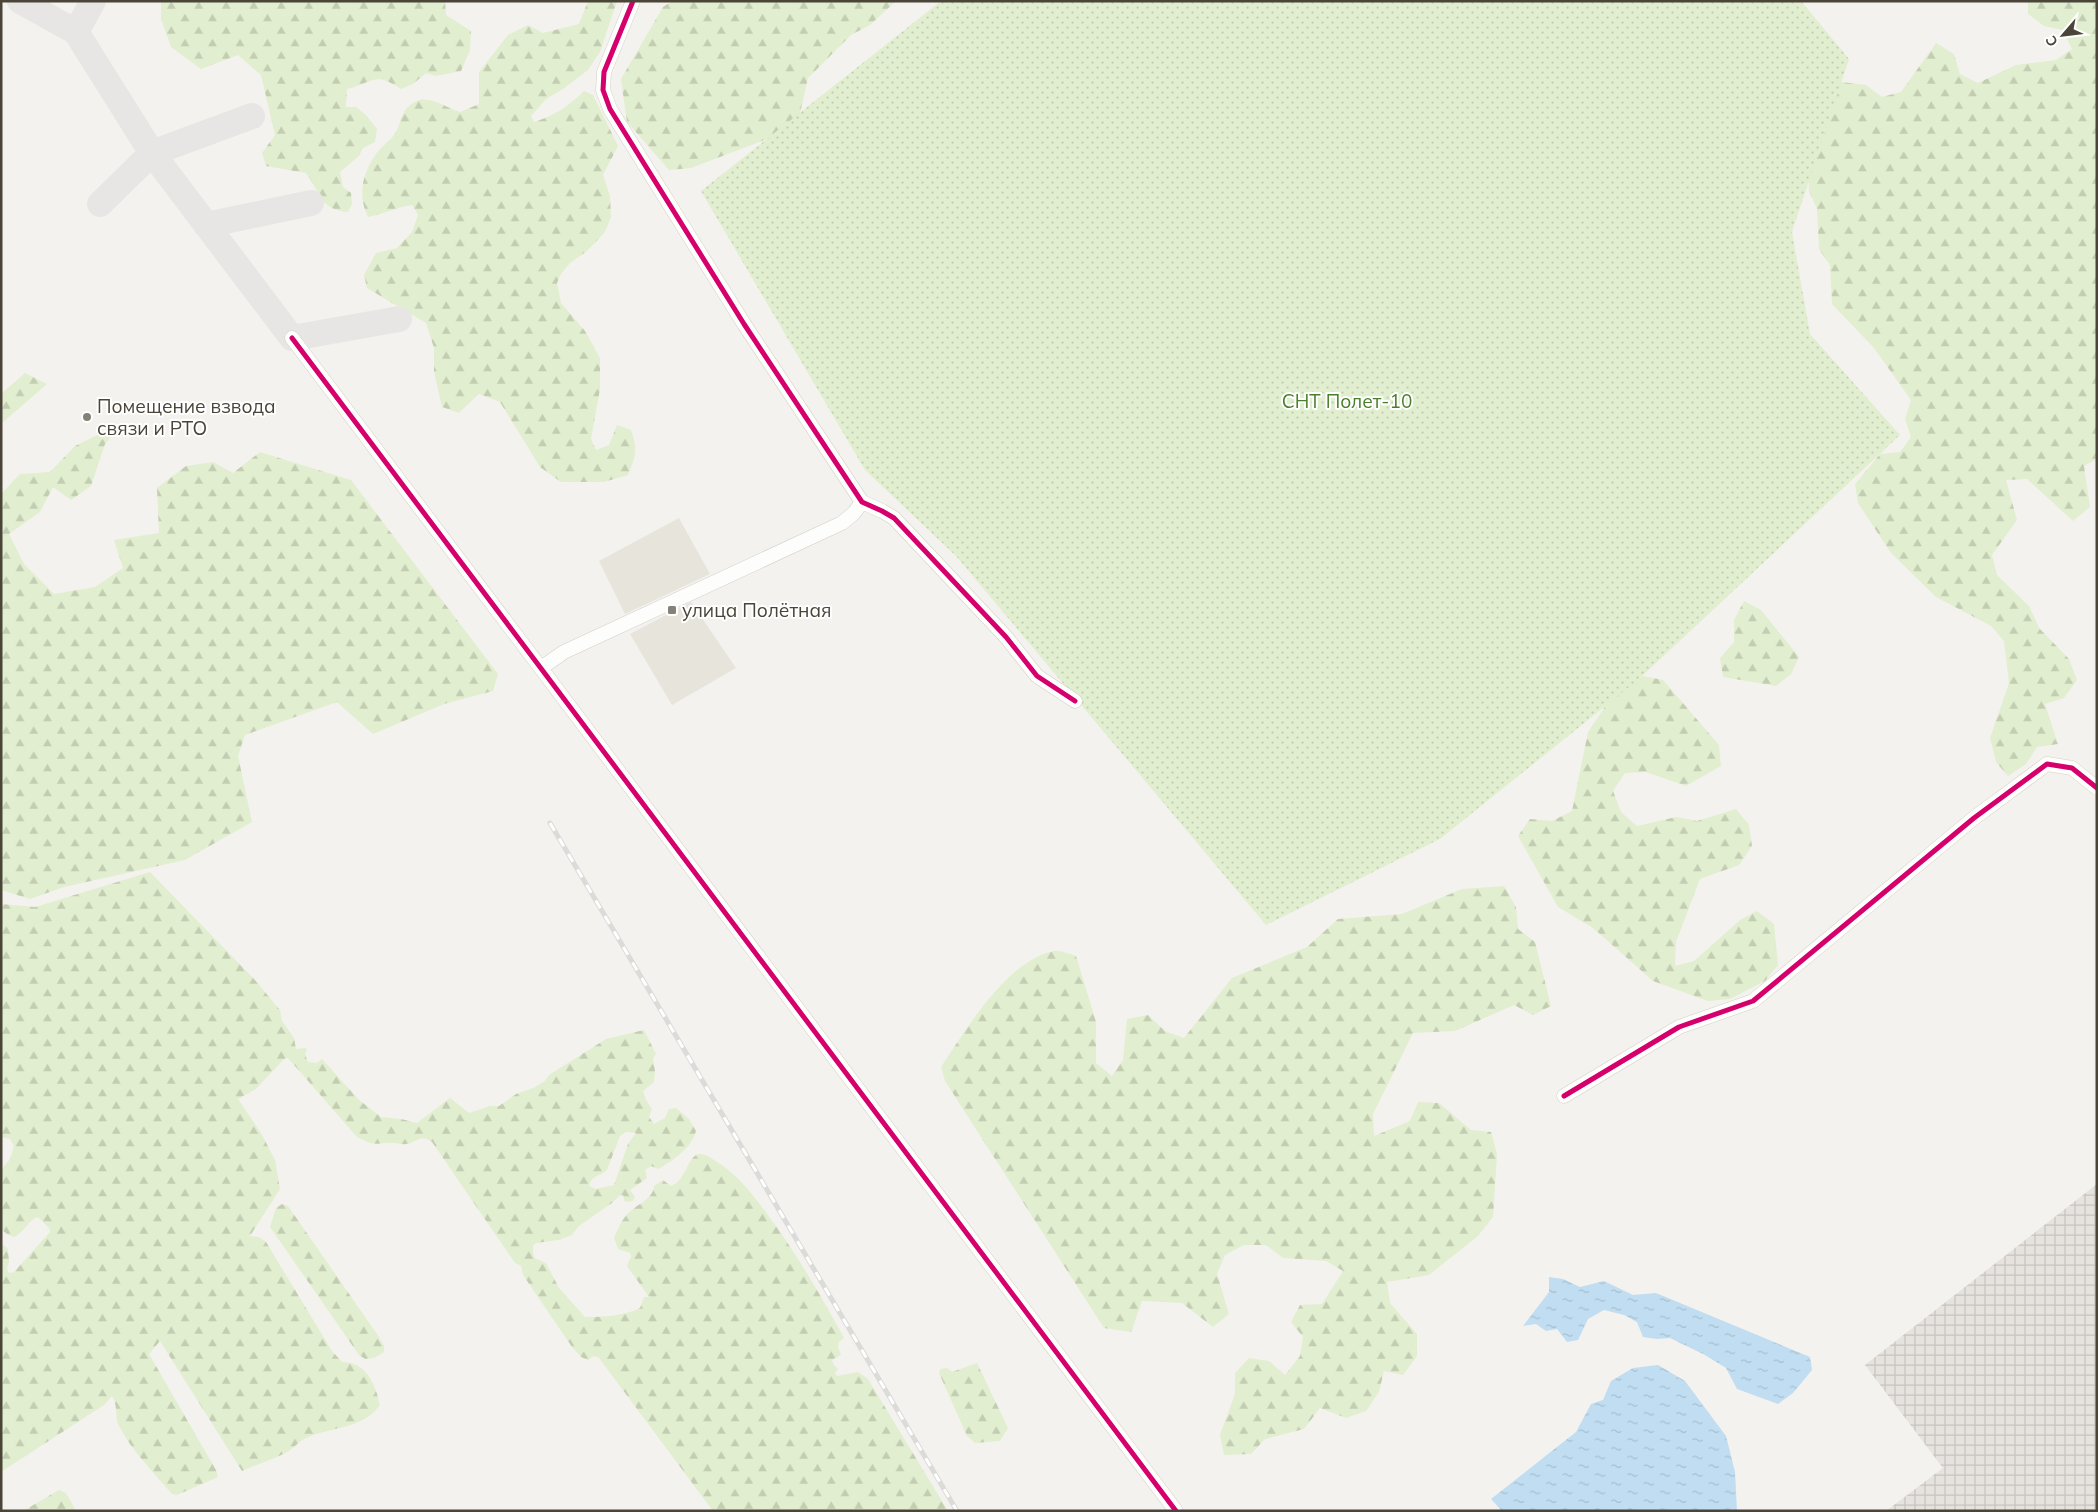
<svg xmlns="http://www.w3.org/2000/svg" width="2098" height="1512" font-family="Mulish,sans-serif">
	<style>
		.residential { fill: #e7e4dc }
		.industrial { fill: url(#industrial-grid) }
		.forest { fill: url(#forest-firs); fill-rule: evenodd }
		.garden { fill: url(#garden-dots) }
		.water { fill: url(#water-ripples) }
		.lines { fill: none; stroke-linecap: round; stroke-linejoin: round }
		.taxiway { stroke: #e8e6e4; stroke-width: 26 }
		.minor-casing { stroke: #d2d0cb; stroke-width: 15 }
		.minor { stroke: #fdfdfc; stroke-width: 14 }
		.rail-casing { stroke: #dbdbda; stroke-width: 5 }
		.rail { stroke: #fff; stroke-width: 3; stroke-dasharray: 9; stroke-linecap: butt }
		.cycleway-casing { stroke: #fff; stroke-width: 8 }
		.cycleway { stroke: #d6006c; stroke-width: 5 }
		.poi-dot { fill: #868178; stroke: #fff; stroke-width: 2 }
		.labels { text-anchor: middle; stroke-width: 4; stroke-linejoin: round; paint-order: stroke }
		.park-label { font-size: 19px; fill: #4a7f2a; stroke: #fff }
		.poi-label { font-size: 19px; fill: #4b4439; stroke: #fff; text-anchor: start }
	</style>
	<defs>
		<pattern id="industrial-grid" width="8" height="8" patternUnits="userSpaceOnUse" patternTransform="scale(1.25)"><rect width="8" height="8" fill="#e6e2de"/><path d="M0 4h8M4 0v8" fill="none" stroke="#c7c3bf"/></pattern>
		<pattern id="forest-firs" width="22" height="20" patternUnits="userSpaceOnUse" patternTransform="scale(1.25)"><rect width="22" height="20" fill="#e1eecf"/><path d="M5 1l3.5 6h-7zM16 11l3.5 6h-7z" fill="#c3cdb2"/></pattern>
		<pattern id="garden-dots" width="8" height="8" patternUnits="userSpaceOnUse" patternTransform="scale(1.25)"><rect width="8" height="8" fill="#e1eecf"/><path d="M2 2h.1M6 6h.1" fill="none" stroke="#c3cdb2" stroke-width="1.8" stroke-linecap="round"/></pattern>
		<pattern id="water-ripples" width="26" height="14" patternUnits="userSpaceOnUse" patternTransform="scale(1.25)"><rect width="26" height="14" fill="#c0ddf1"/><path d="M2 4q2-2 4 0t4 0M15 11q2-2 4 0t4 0" fill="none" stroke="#a6bfcf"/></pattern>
	</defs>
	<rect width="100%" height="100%" fill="#f4f2ee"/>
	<path class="residential" d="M679 518 710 574 625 614 599 561Z
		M691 602 736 668 672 705 630 634Z"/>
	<path class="industrial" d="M2097 1184V1511H1886L1943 1468 1865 1365Z"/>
	<path class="forest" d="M161 1H445L446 15 471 31 470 50 461 71 436 76 426 73 413 84 401 89C374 71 375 82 347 89L346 107H356L366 115 377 129 375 142 363 148 359 156 340 172 343 187 351 193 352 204 348 212C320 210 321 193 306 173L266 166 262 153 275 135 261 75 238 55 201 69 171 47 161 19Z
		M588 1H617L600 52 588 70 563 89 546 99 531 116 534 122C554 116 569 106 584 91L593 95 618 146 603 175 610 196 611 217 605 232 587 251 570 263 561 274 557 283 561 303 585 331 600 358V389L591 439 596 450 609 445 617 425 631 430C638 451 636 455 628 475L604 482H561L540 467 500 402 479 394 459 413 442 407 434 372V348L426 323 367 288 364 275 376 253 397 248 412 232 418 215 412 205C397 207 383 214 368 217 356 193 364 168 380 149 384 144 391 140 394 135 403 122 399 109 417 101 429 95 449 109 460 112L479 104V72L508 35 528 25 543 33 579 24Z
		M672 1H896L870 25 851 35 808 78 799 118 786 132 691 168 669 170 627 122 621 79 663 7Z
		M2028 1H2097V459L2084 466 2090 507 2073 521 2027 479 2006 480 2017 520 1992 555 1997 575 2029 606 2039 628 2069 659 2077 680 2064 698 2045 704 2058 744 2037 747 2026 764 2008 776 1996 762 1990 738 2009 683 2004 641 1991 626 1936 597 1891 553 1858 503 1855 484 1880 454 1900 452 1911 437 1905 419 1911 400 1874 348 1832 304 1830 265 1819 249 1817 209 1809 191 1807 150 1825 80 1866 85 1882 97 1901 92 1936 43 1954 54 1960 74 1978 83 2016 65 2056 60 2072 49 2063 30 2044 26 2028 14Z
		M25 373 47 384 1 424V394Z
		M124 422 105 444 91 486 71 500 53 487 40 512 9 534 24 564 54 594 95 587 123 568 114 540 159 533 157 488 186 466 213 462 233 473 260 452 351 480 498 674 493 691 444 704 373 734 337 702 245 735 238 756 252 822 185 860 64 887 30 899 1 890V494L20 474 50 472 75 446Z
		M1744 601 1761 610 1799 657 1791 674 1776 686 1723 677 1720 658 1734 642V620Z
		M1643 676 1663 680 1719 745 1721 766 1686 786 1646 772 1625 773 1613 791 1621 812 1637 826 1676 817 1697 821 1736 809 1749 825 1752 846 1739 865 1700 879 1676 942 1675 966 1694 961 1740 920 1757 911 1774 924 1778 965 1765 981 1730 999 1708 1001 1653 981 1593 928 1558 907 1518 836 1530 819 1552 821 1572 811 1588 732 1610 699Z
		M150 872 254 979 280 1010 282 1021 294 1038 296 1049 305 1048 307 1050 305 1054 308 1062 317 1063 322 1059 359 1100 381 1117 401 1119 417 1123 450 1098 469 1113 490 1106H499L516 1094 533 1088 545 1081 549 1075 606 1039 644 1030 656 1054 653 1058 655 1071 654 1082 643 1091 646 1100 652 1109 649 1117 654 1124 665 1118 669 1109 676 1108 689 1119 696 1131C691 1149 674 1159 659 1169L651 1166 645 1170 647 1178 630 1190 635 1197 633 1201 625 1202 623 1195 619 1196 612 1203 579 1226 572 1235 559 1240 536 1243 533 1246C533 1261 534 1257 546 1263L559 1288 585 1317C603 1317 624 1316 640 1308L644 1297H649L627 1266 631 1256 630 1253 618 1249 614 1238C617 1231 620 1223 625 1217 633 1205 653 1201 654 1186L663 1180 671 1186C686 1181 688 1154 700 1154 705 1154 710 1157 714 1160 736 1173 750 1191 765 1211 795 1251 820 1294 844 1338L839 1342 838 1347 841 1355 832 1360 834 1365 838 1369 835 1373 837 1376 858 1372 868 1379 948 1511H713L599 1358 594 1356 588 1360 581 1357 572 1347 523 1275 521 1266 515 1263 432 1142C418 1133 418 1143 406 1144 402 1145 398 1143 394 1143 373 1142 376 1148 356 1136L288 1058 284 1059 256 1089 238 1099 261 1133 275 1160 280 1189 250 1236 259 1237 266 1242 332 1351 342 1362C366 1362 375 1383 380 1405 363 1430 330 1426 304 1439 299 1442 294 1447 289 1451 275 1459 257 1464 242 1471L160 1341 149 1354 216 1470 218 1477 177 1495 172 1494C154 1473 132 1451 119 1426 114 1417 119 1408 112 1396L104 1405 1 1472V1243L8 1249 9 1262 7 1269 9 1273 14 1272 50 1232 49 1228 38 1217C28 1220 24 1233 14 1237L8 1235 1 1229V1170L10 1159 14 1146 10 1139 1 1137V904L35 907ZM626 1132 636 1133 628 1144 614 1185 596 1189 589 1186C592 1175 599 1177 607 1170L620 1136Z
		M1504 886 1516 907 1518 929 1535 942 1551 1006 1533 1015 1514 1005 1455 1031 1413 1033 1373 1114 1374 1136 1410 1121 1418 1102 1439 1103 1471 1130 1491 1132 1497 1154 1493 1217 1478 1236 1429 1275 1387 1282 1390 1303 1417 1334V1356L1403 1375 1384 1371 1379 1392 1366 1411 1346 1418 1320 1408 1304 1429 1265 1439 1251 1454 1224 1455 1220 1435 1235 1394V1373L1249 1358 1269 1361 1285 1375 1300 1356 1303 1337 1291 1322 1300 1305 1322 1304 1343 1271 1326 1261 1283 1258 1266 1245H1244L1225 1255 1217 1274 1229 1314 1213 1327 1182 1303 1142 1301 1131 1332 1104 1328 945 1081 941 1067C966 1030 1007 960 1054 951 1060 950 1070 954 1076 956L1096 1022V1063L1112 1076 1123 1060 1127 1019 1148 1015 1165 1031 1184 1038 1232 978 1307 947 1338 919 1402 914 1462 889Z
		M282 1204 288 1206 377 1334 384 1346V1352L374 1358 365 1359 359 1355 270 1227 276 1208Z
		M977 1363 1008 1428 1000 1441 975 1443 967 1436 939 1373 940 1369 947 1368 952 1372Z
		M59 1490 66 1493 76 1511H23Z"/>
	<path class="garden" d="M941 1H1801L1849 59 1792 232 1810 334 1900 435 1639 679 1440 839 1266 925 956 556 865 470 701 191Z"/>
	<path class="water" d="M1549 1277 1563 1279 1580 1287 1604 1281 1633 1295 1656 1293 1810 1357 1812 1370 1793 1393 1778 1404 1737 1389 1726 1368 1705 1355 1670 1338 1657 1339 1643 1337 1637 1322 1624 1315 1604 1310 1588 1319 1578 1340 1567 1342 1557 1329 1546 1331 1536 1324 1523 1326 1549 1292Z
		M1658 1365 1685 1381 1726 1436 1735 1472 1737 1511H1502L1491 1499 1576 1432 1591 1404 1603 1400 1611 1381 1633 1368Z"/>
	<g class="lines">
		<path class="taxiway" d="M20 1 76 32 93 1
			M76 32 152 153 292 338 399 319
			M100 204 152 153 252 116
			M206 225 311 203"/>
		<g class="minor-casing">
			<path id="minor" d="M633 1 604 72 603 90 610 109 744 324 862 502 882 511 894 518 1006 637 1037 676 1075 701
				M292 338 1176 1511
				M541 668 564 652 842 523 854 513 862 502
				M1564 1096 1679 1027 1753 1001 1974 818 2047 764 2072 768 2097 788"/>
		</g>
		<use href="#minor" class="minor"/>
		<g class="rail-casing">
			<path id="rail" d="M550 823 957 1511"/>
		</g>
		<use href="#rail" class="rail"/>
		<g class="cycleway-casing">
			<path id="cycleway" d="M633 1 604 72 603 90 610 109 744 324 862 502 882 511 894 518 1006 637 1037 676 1075 701
				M292 338 1176 1511
				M1564 1096 1679 1027 1753 1001 1974 818 2047 764 2072 768 2097 788"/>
		</g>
		<use href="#cycleway" class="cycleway"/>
	</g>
	<g class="poi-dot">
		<circle cx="87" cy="417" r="5"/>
		<rect x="667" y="605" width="10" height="10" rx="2.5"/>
	</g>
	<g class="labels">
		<g class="park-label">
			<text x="1347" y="408">СНТ Полет-10</text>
		</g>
		<g class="poi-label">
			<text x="97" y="413">Помещение взвода<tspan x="97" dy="22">связи и РТО</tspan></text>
			<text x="682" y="617">улица Полётная</text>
		</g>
	</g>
	<rect width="2098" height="1512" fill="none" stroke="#4b4439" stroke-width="5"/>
	<g transform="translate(2063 35) rotate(242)" stroke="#ffffff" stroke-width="4" paint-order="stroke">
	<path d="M0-4L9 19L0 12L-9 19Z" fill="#4b4439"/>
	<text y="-8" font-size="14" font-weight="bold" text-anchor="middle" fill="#4b4439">С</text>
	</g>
</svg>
